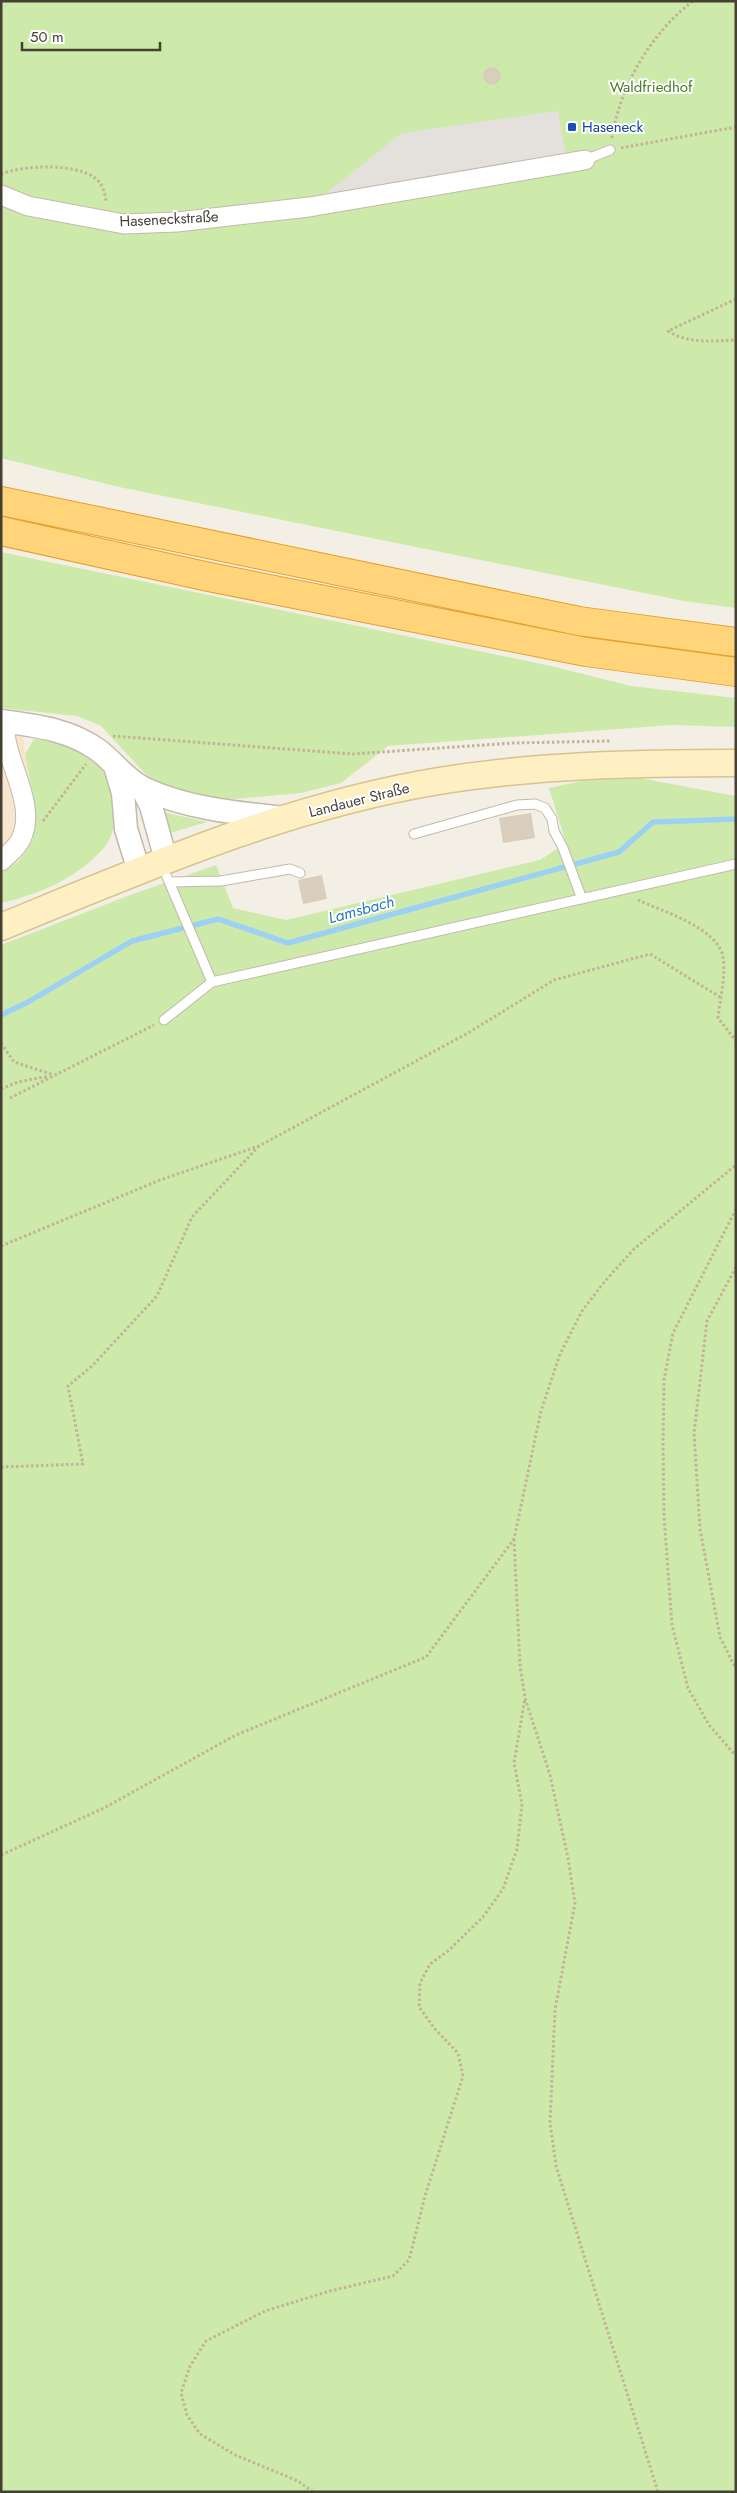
<svg xmlns="http://www.w3.org/2000/svg" width="737" height="2493" font-family="Jost,sans-serif">
	<style>
		.commercial { fill: #f7e5ce }
		.green { fill: #ceeaab }
		.parking { fill: #e4e1dd }
		.lines { fill: none; stroke-linecap: round; stroke-linejoin: round }
		.stream { stroke: #9dd1f4; stroke-width: 5.5 }
		.building { fill: #d9cdbc }
		.service-casing { stroke: #c2b9aa; stroke-width: 11 }
		.minor-casing { stroke: #c2b9aa; stroke-width: 21 }
		.tertiary-casing { stroke: #c2b9aa; stroke-width: 25 }
		.secondary-casing { stroke: #d6c391; stroke-width: 29 }
		.trunk-casing { stroke: #e6a02c; stroke-width: 30 }
		.path { stroke: #c2b297; stroke-width: 3; stroke-dasharray: 2.5 2.5; stroke-linecap: butt }
		.service { stroke: #fff; stroke-width: 9 }
		.minor { stroke: #fff; stroke-width: 19 }
		.tertiary { stroke: #fff; stroke-width: 22 }
		.secondary { stroke: #fff0c3; stroke-width: 26 }
		.trunk { stroke: #ffd47b; stroke-width: 28 }
		.transit-dot { fill: #1a4fb4; stroke: #fff; stroke-width: 2 }
		.labels { text-anchor: middle; stroke-width: 4; stroke-linejoin: round; paint-order: stroke }
		.park-label { font-size: 15px; fill: #457b24; stroke: #fff }
		.transit-label { font-size: 15px; fill: #164399; stroke: #fff; text-anchor: start }
		.street-label { font-size: 15px; fill: #463f34; stroke: #fff }
		.water-label { font-size: 16px; font-style: italic; fill: #277cb8; stroke: #fff }
	</style>
	<rect width="100%" height="100%" fill="#f3efe5"/>
	<path class="commercial" d="M1 708 21 712 25 754 33 796V840L18 862 1 872Z"/>
	<path class="green" d="M1 1H736V608L684 601 119 487 1 458Z
		M1 552 551 666 631 686 736 698V727L672 725 388 746 341 783 301 793 234 799 194 796 153 782 101 726 77 716 1 708Z
		M34 739C77 744 124 770 116 819 114 831 108 845 99 853 73 880 37 895 1 903V872L18 862 33 840V796L25 754Z
		M639 778 736 796V2492H1V945L130 895 216 865 233 908 286 920 540 860 566 843 549 788 591 779Z
		M163 812 207 822 170 833Z"/>
	<path class="parking" d="M558 111 567 163 309 207 402 133Z"/>
	<g class="lines">
		<path class="stream" d="M1 1015 28 1002 132 941 218 919 288 943 619 852 653 822 736 819"/>
	</g>
	<path class="building" d="M483 76a9 9 0 1 1 18 0a9 9 0 1 1-18 0Z
		M531 813 535 838 503 843 499 818Z
		M322 875 327 899 303 904 298 880Z"/>
	<g class="lines">
		<g class="service-casing">
			<path id="service" d="M585 160 610 150
				M414 834 517 805 535 804 545 808 552 819 554 831 563 848 582 899
				M167 877 212 982
				M169 882 221 881 290 869 300 873
				M164 1020 212 982 736 864"/>
		</g>
		<g class="minor-casing">
			<path id="minor" d="M1 195 28 206 124 224 177 222 309 207 585 160
				M1 861C8 855 15 849 20 841 36 811 14 775 7 745 5 738 5 730 5 722"/>
		</g>
		<g class="tertiary-casing">
			<path id="tertiary" d="M1 721C36 726 69 729 98 750 114 762 126 780 145 789 189 809 237 813 285 818
				M115 766 123 793 126 829 139 871
				M142 788 151 806 166 860"/>
		</g>
		<g class="secondary-casing">
			<path id="secondary" d="M1 927C143 869 286 806 439 781 537 765 637 763 736 763"/>
		</g>
		<g class="trunk-casing">
			<path id="trunk" d="M1 501 579 621 736 642
				M1 531 209 577 586 652 736 672"/>
		</g>
		<path class="path" d="M612 138C620 86 651 33 693 1
			M621 148 736 127
			M1 174C24 165 75 163 95 178 103 184 105 193 106 202
			M736 299 668 331C688 344 712 341 736 340
			M113 736 353 754 513 743 610 741
			M43 821 86 764
			M638 900C662 911 718 928 723 957 726 977 720 998 718 1018L736 1041
			M1 1043 14 1062 54 1075
			M1 1089 18 1082 49 1076
			M10 1098 154 1025
			M736 1209 673 1333 664 1380 663 1441 664 1516 672 1625 688 1688 709 1725 736 1756
			M1 1246 160 1180 259 1146 468 1033 554 980 650 954 720 997
			M736 1267 707 1321 694 1433 700 1529 720 1637 736 1669
			M1 1467 83 1464 68 1386 92 1366 157 1296 192 1217 259 1146
			M514 1539 520 1665 525 1698 550 1775 568 1858 575 1903 555 2010 550 2123 556 2166 658 2492
			M1 1855 104 1808 236 1735 426 1657 514 1539 541 1411 560 1354 582 1311 605 1281 634 1249 736 1165
			M313 2492 298 2481 235 2455 200 2434 187 2415 181 2393 190 2366 206 2341 265 2311 330 2291 393 2276 409 2260 425 2196 463 2076 458 2053 435 2029 419 2007 420 1983 430 1964 448 1951 483 1917 503 1889 517 1849 522 1804 514 1763 525 1698"/>
		<use href="#service" class="service"/>
		<use href="#minor" class="minor"/>
		<use href="#tertiary" class="tertiary"/>
		<use href="#secondary" class="secondary"/>
		<use href="#trunk" class="trunk"/>
	</g>
	<rect class="transit-dot" x="567" y="122" width="10" height="10" rx="2.5"/>
	<g class="labels">
		<g class="park-label">
			<text x="651" y="92">Waldfriedhof</text>
		</g>
		<g class="transit-label">
			<text x="582" y="132">Haseneck</text>
		</g>
		<g class="street-label">
			<text transform="translate(169 219) rotate(-3)" y="5">Haseneckstraße</text>
			<text transform="translate(359 800) rotate(-14)" y="5">Landauer Straße</text>
		</g>
		<g class="water-label">
			<text transform="translate(361 909) rotate(-15)" y="6">Lamsbach</text>
		</g>
	</g>
	<rect width="737" height="2493" fill="none" stroke="#463f34" stroke-width="5"/>
	<path d="M22 42v8h138v-8" fill="none" stroke="#463f34" stroke-width="2.5"/>
	<text x="30" y="42" font-size="15" fill="#463f34" stroke="#ffffff" stroke-width="4" paint-order="stroke">50 m</text>
</svg>
